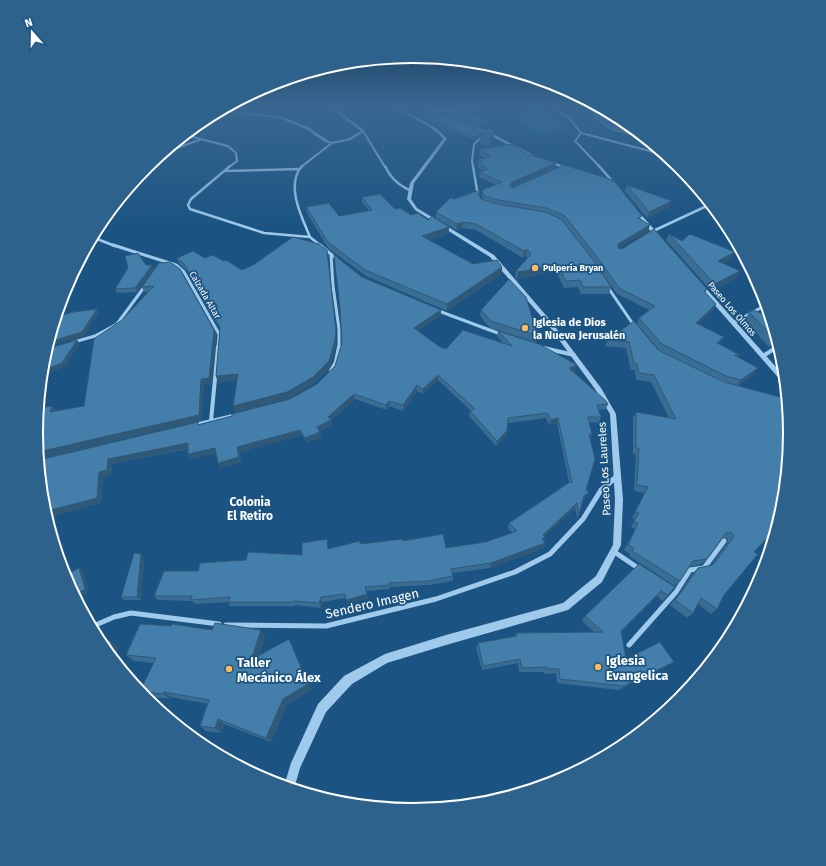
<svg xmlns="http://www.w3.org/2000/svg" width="826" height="866" font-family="'Fira Sans',sans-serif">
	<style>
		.green { fill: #2a6d9f }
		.water { fill: #4e789a; stroke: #93c7ed }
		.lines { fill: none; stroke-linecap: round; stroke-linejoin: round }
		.minor-far4 { stroke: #a0caeb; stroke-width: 2 }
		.minor-far3 { stroke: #a0caeb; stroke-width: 2.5 }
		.minor-far2 { stroke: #a0caeb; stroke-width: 3 }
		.minor-far1 { stroke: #a0caeb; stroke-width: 4 }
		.minor { stroke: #a0caeb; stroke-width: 5 }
		.tertiary { fill: #a0caeb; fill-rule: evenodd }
		.wall { fill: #3a6d94 }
		.shaded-wall { fill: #305978 }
		.building { fill: #447fac; stroke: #305978 }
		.poi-dot { fill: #fcbb5c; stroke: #1b5482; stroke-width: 1.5 }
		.labels { text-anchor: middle; stroke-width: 3.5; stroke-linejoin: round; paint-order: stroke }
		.far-poi-label { font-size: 9px; font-weight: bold; fill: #fff; stroke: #1b5482; text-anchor: start }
		.far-street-label { font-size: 9px; fill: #fff; stroke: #1b5482 }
		.poi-label { font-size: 11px; font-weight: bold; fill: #fff; stroke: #1b5482; text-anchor: start }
		.street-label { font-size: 11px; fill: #fff; stroke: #1b5482 }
		.neighbourhood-label { font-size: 12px; font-weight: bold; fill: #fff; stroke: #1b5482 }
		.near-street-label { font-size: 13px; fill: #fff; stroke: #1b5482 }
		.near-poi-label { font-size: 13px; font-weight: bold; fill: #fff; stroke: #1b5482; text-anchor: start }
		.rim { fill: none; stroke: #fff; stroke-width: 2 }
	</style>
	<rect width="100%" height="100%" fill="#1b5482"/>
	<path class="green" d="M543 110 571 129 536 133 511 114Z"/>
	<path class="water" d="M597 106 623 120 647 139 611 129 597 119 591 108Z"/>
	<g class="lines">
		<path class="minor-far4" d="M550 106 570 119 581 133
			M437 112 489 106
			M363 131 385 167
			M581 133 665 155
			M581 133 575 141 600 167
			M185 135 228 146 236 153 237 161 229 167
			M163 153 202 139
			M301 167 332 143
			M473 167 472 161 474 144 483 136"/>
		<path class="minor-far3" d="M230 166 191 199 188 205 190 209 264 233 310 237 321 246
			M302 166C285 185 302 218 310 237
			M385 166C391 179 399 185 411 191
			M473 166 478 196
			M599 166 613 182
			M225 171 299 169
			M651 232 711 204
			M92 237 115 246"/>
		<path class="minor-far2" d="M113 245 176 265 184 272 219 334 218 348
			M320 245 338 260
			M331 255 333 286 339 329V348
			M607 286 635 327
			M436 310 503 335
			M733 323 766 305
			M74 342 95 336 117 324 145 286
			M775 348 779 346"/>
		<path class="minor-far1" d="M544 348 574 355
			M763 356 777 347
			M331 371 336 362 339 347
			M211 421 218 347
			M195 425 237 415
			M614 479 617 477"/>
		<path class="minor" d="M613 551 641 570
			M226 625 326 626 436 599 515 572 550 554 583 519 601 490 615 478
			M91 627 114 617 131 613 219 624
			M629 645 676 592 690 570 704 568 724 541"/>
		<path class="tertiary" d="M322 106 339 111 365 131 351 140 332 144 325 142 306 129 281 119 219 111 221 110 283 117 308 127 327 140 332 142 349 138 361 131 337 113Z
			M390 106H392C411 116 434 122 447 139L414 183 411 199 417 208 494 255 550 320 601 388 616 414 623 500 621 545 602 582 568 610 446 645 387 663 352 684 326 712 300 768 294 789 284 786 291 763 318 704 344 676 385 654 446 635 563 603 596 576 613 545 615 500 610 414 595 389 546 322 490 257 415 210 407 199 410 183 443 139 440 135 428 126Z
			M418 106H421L489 132 539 158 536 159 487 134Z
			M546 160H548L571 169 568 170 546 162Z
			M635 210H637L660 236V238H656L635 212Z
			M700 283 702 284 784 376 785 383H783L698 286 697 285Z"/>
	</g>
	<path class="wall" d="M450 113 489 123 488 126 479 127 450 116Z
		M423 116 483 131V132L493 138 489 146 480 143V136L475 140 423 119Z
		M480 149 528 154 556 163 555 168 512 187V188L613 182 641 219 648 231 618 248 707 289 705 293 716 304 713 310 698 324 724 337 719 344 740 355 738 357 754 374 737 386 790 433 784 496 780 500 778 499 754 552 724 595 717 609 711 614 698 604 693 613 687 618 670 605 679 594 692 574 698 568 711 565 727 543 728 540 726 538H722L707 559 702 564 689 567 680 581 675 586 629 556 630 554 624 550 635 529 631 527 635 519 632 518 645 493 634 491 636 455 633 454V418L636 412 669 418 651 382 636 380 635 370H631L626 348 605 346 608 340 634 321 658 350H659L637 324 639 318 649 310 617 294 596 264 562 221 611 287 609 294H581L578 287 564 288 556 271 517 279 515 277 516 271 528 258 526 256 523 258 476 230 462 228 456 230 436 218V212L454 199H481L483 200 482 195V190L496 185 479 177V172L483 171 478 168V159L485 158 479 154Z
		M627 185 672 201 669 207 647 218 625 191Z
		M362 197 411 215 428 220 449 227V233L429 240 473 264 502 273 447 311 366 276 328 248 307 213 306 207 339 216 369 211 362 202Z
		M669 234 682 241 732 259 723 263 736 278 711 291 666 240Z
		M177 258 336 337V345L330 367 314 383 289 398 235 412 237 380 218 382 216 376 220 329 187 271 179 264Z
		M159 263 214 330 216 335 211 383 204 384 201 420 39 459 56 411 84 406 122 320 149 291 144 292 142 287Z
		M154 268 137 292 117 293 115 289Z
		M362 277 441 315 417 331 440 347 446 349 504 344 497 336 498 331 577 365 575 371 573 372 608 404 606 409 599 410 601 417 599 423 589 422 592 434 590 439 586 490 589 492 586 496 583 499 579 514 577 518 575 508 544 537 543 541 545 543 543 548 490 568 452 573 453 576V581L429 585 390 587V589L366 591 368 598 347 604 346 598 322 602 321 608 295 605V606H230L228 602 195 604 192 601 158 600 154 596 198 571 246 560 302 555 327 539 328 549 360 544 403 541 446 548 486 542 512 533 508 528 509 523 569 482 557 423 549 425 546 418 508 423 506 436 496 446 469 416 470 411H471L438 380 423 394 417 391 403 411 389 406 387 410 355 399 331 420 332 425 320 431 321 437 307 443 302 435 239 452 241 462 220 468 218 463 216 453 191 459 188 454V449L112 464 111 476 103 477 101 503 56 515V520L48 522 43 506 39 460 200 424 232 416 290 399 317 384 335 366Z
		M481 310 538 336 536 342 490 328 480 316Z
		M749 312 777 341 769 347 745 320Z
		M144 557 141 600H124L121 597Z
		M639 564 675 587 663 601 657 596 621 632 626 659 668 666 619 690 557 683 556 673 544 674V672H519L518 663 482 670 476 648 478 643 515 636 516 633 594 632 582 621 585 616Z
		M212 630 265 637 259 655 289 639 292 645 311 690 287 704 271 742 224 724 221 733 206 731 200 726 208 704 171 697 170 699 148 696 140 691 154 663 134 661 126 655Z"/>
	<path class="shaded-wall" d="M489 123 488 126 479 127 480 124Z
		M494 130 493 138 489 146 490 138Z
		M483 131V134H481L480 136 475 140V137Z
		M556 163 555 168 511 187 510 185 512 182Z
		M672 201 669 207 647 218 649 212Z
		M463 222 462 228 456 230 457 224Z
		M650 225 648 231 616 249 618 244Z
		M449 227V233L422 242V236Z
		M527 249 526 256 523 258 524 251Z
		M327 250 336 337V345L330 367 314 383 289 398 235 412 233 406Z
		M735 252 732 259 715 268 718 261Z
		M152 265 154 268 137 292 135 288Z
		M558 265 556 271 517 279 518 272Z
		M502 267V273L447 311V304Z
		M740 271 736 278 711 291 715 284Z
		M716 304 713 310 693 329 696 323Z
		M97 309 99 313 84 336 47 347 49 342Z
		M441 310V315L414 333V328Z
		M214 330 216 335 211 383 204 384 201 420 39 459 38 452 201 379Z
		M724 337 720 343 714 349 717 343Z
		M776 338 777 341 769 347 775 339Z
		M77 340 80 343 65 367 42 376V371Z
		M577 365 575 371 567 374 569 368Z
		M758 368 754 374 737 386 741 380Z
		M238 374 240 379 218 382 216 376Z
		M438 375V380L423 394V389Z
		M417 385V391L403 411V405Z
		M354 394 355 399 331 420 332 425 318 432 317 427Z
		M389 401V406L387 410 386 405Z
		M52 406 56 411 54 418 50 412Z
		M558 418 557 423 549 425 551 420Z
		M300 430 302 435 239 452 241 462 220 468 218 463 237 447Z
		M507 431 506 436 496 446 497 441Z
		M320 432 321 437 307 443 305 438Z
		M188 443 190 448 112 464 111 476 103 477 101 503 56 515V520L48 522 46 516 51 510 99 472 108 459Z
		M215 448 217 453 191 459 188 454Z
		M589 492 586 496 582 501 584 496Z
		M577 503 575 508 541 540 543 535Z
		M545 543 543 548 490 568 491 563Z
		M141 554 144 557 141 600 137 597Z
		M79 568 83 571 89 592 76 599 74 595Z
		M661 591 657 596 617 636 621 631Z
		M367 594 368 598 347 604 346 600Z
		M321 597 322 602 321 608 319 603Z
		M261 630 265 637 255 666 251 660Z
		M289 639 292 645 311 690 287 704 271 742 266 738Z
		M112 642 119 647 113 659 107 651Z
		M674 662 668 666 619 690 624 686Z
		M164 692 171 697 170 699 163 694Z
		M218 719 224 724 221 733 215 728Z"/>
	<path class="building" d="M469 111 489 123 480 124 450 113Z
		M441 114 483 131 475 137 423 116Z
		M489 128 494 130 490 138 481 134Z
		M511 144 528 154 556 163 512 182 510 185 512 188 564 165 613 180 611 181 615 182 642 216 638 218 650 225 618 244V248L622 249 654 229 707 289 704 291 716 304 696 323 724 337 717 343 740 355H734L758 368 741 380 726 376 662 344 639 318 655 306 619 288 598 258 564 215 546 208 498 200 484 196 482 190 502 182 479 172 488 169 479 163 483 162 478 159 491 157 480 149Z
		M627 185 672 201 649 212Z
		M477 191 481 199 497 204 545 212 561 219 594 261 611 287H583L580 280 566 281 558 265 518 272 516 271 531 254 527 249 524 251 476 224 463 222 457 224 436 212 450 198 454 199Z
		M380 194 395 209 400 208 411 215 418 213 428 220 432 216 449 227 422 236 473 264 497 260 502 267 447 304 365 270 328 242 306 207 329 203 339 216 372 210 362 197Z
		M669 234 682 241 690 234 735 252 718 261 740 271 715 284Z
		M293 237 319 244 327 250 336 331 335 340 329 361 313 377 287 392 233 406 238 374 216 376 220 327 185 265 177 258 193 251 205 258 212 255 224 261 226 260 242 270 253 265Z
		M138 253 146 265H152L135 288 115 289 128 268 125 256Z
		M334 255 362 277 441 310 414 328 440 347 446 349 463 330 512 346 498 331 539 344 577 365 569 368 605 400 608 404 597 405 601 417H588L592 434H589L595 459 586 490 589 492 584 496 579 514 577 503 543 535 545 537 542 539 545 543 491 563 451 569 453 576 429 581 389 583 390 585 365 587 367 594 346 600 345 594 321 597 319 603 294 601 293 602H228L230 597 191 600 192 596H154L164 571H198L200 563 246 560 248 552 302 555V543L327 539 328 549 360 541V544L403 539V541L443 534 446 548 486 542 517 531 509 523 570 482 572 483 558 418 551 420 547 413 508 418 507 431 497 441 470 411 475 409 438 375 423 389 417 385 403 405 389 401 386 405 354 394 328 417 331 420 317 427 320 432 305 438 300 430 237 447 239 457 218 463 215 448 188 454V443L108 459 107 470 99 472 97 498 51 510V515L46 516 43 506 39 460 198 422V425L232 416V414L290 399 317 384 335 366 342 343 340 308Z
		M170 262 180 269 214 330 209 378 201 379 199 415 38 452 36 433 38 408 52 406 50 412 84 406 94 339 122 320 154 286 142 287 159 263Z
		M509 279 526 297 538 336 491 321 481 310Z
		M97 309 82 332 49 342 56 317 73 312Z
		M754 310 770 318 776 338 775 339 749 312Z
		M634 321 658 350 724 382 787 399 790 433 784 493 778 491 776 529 754 552 758 554 724 595 717 609 701 598 693 613 675 600 684 589 698 568 713 565 733 538V534L731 532 726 533 707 559 693 561 680 581 632 551 634 548 628 545 638 523 634 521 639 513 635 512 648 487 637 485 639 448H636V412L676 419 654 375 639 373 637 364 634 363 629 342 608 340Z
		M77 340 62 363 42 371 43 359 46 349Z
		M134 553 141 554 137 597H121Z
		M639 564 675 587 668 595 661 591 621 631 626 659 660 642 674 662 624 686 560 679 559 669H547V667L522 668 520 659 483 666 478 643 517 636 516 633 603 632 585 616Z
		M79 568 85 589 74 595 64 576Z
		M215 623 261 630 251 660 289 639 308 684 283 699 266 738 218 719 215 728 200 726 209 700 164 692 163 694 140 691 156 658 126 655 140 624 171 626 172 624 212 630Z
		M98 640 112 642 107 651 99 642Z
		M389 803 401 809 387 807Z"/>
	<linearGradient id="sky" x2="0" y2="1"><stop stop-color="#0f2e48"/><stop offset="0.47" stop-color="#396792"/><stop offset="1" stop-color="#396792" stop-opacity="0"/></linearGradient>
	<rect width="826" height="227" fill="url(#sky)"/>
	<g class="poi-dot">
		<circle cx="535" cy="268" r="4"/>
		<circle cx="525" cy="328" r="4"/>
		<circle cx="598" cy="667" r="4"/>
		<circle cx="229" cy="669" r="4"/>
	</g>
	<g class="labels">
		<g class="far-poi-label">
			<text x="543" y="271">Pulpería Bryan</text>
		</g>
		<g class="far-street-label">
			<text transform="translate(205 295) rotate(60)" y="3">Calzada Altar</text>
			<text transform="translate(732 309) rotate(49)" y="3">Paseo Los Olmos</text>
		</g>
		<g class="poi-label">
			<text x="533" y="326">Iglesia de Dios<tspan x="533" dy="13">la Nueva Jerusalén</tspan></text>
		</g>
		<g class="street-label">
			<text transform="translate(604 469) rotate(-93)" y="4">Paseo Los Laureles</text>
		</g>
		<g class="neighbourhood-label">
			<text x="250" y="506">Colonia<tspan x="250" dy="14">El Retiro</tspan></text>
		</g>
		<g class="near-street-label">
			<text transform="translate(372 603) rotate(-13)" y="5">Sendero Imagen</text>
		</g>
		<g class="near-poi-label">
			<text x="606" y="665">Iglesia<tspan x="606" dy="15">Evangelica</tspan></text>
			<text x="237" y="667">Taller<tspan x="237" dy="15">Mecánico Álex</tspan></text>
		</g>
	</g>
	<path d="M0 0H826V866H0ZM43 433a370 370 0 1 1 740 0a370 370 0 1 1-740 0Z" fill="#2d628c" fill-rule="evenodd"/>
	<path class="rim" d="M43 433a370 370 0 1 1 740 0a370 370 0 1 1-740 0Z"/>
	<g transform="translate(32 32) rotate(340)" stroke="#1b5482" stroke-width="3" paint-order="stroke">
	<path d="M0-3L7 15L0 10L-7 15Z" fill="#ffffff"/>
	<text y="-6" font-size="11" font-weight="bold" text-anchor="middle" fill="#ffffff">N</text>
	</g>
</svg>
